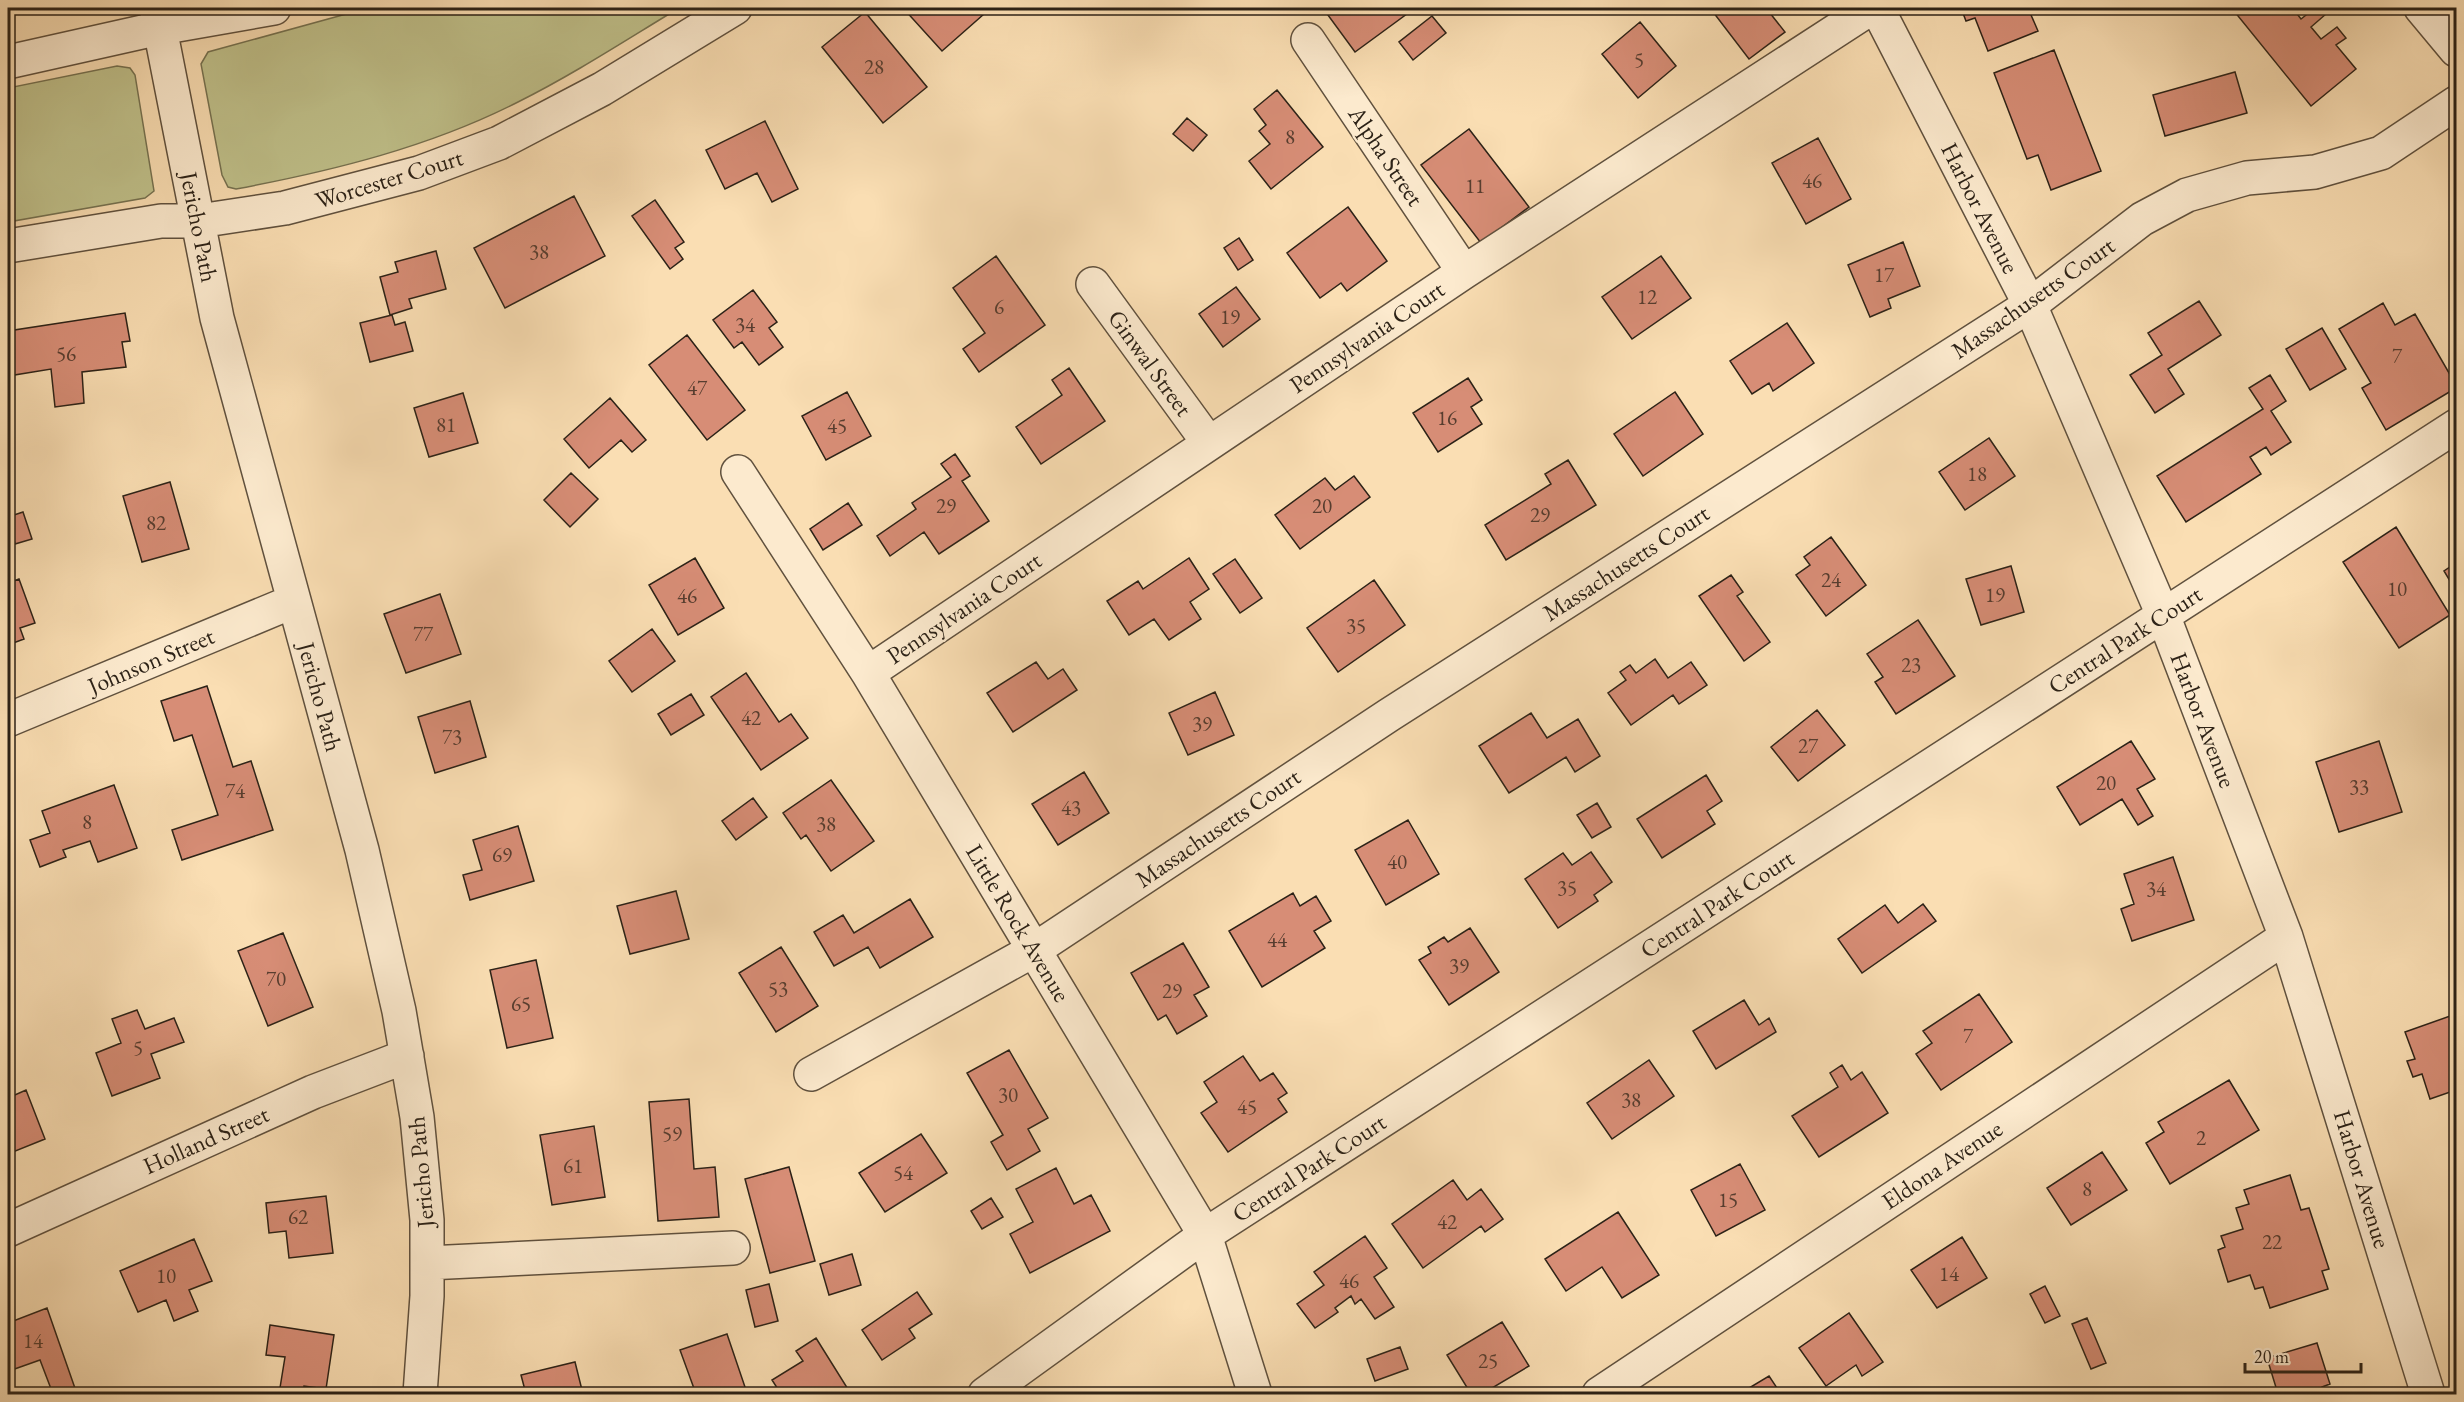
<svg xmlns="http://www.w3.org/2000/svg" width="2464" height="1402" font-family="'EB Garamond',serif">
	<style>
		.green { fill: #c0c18b; stroke: #767251; stroke-width: 1.5 }
		.building { fill: #d78d76; stroke: #2c2217; stroke-width: 1.5 }
		.lines { fill: none; stroke-linecap: round; stroke-linejoin: round }
		.minor-casing { stroke: #60513e; stroke-width: 36 }
		.minor { stroke: #fceace; stroke-width: 33 }
		.labels { text-anchor: middle; stroke-width: 4.5; stroke-linejoin: round; paint-order: stroke }
		.number-label { font-size: 21px; fill: #573d2f }
		.street-label { font-size: 24px; fill: #2c2217; stroke: #fceace }
	</style>
	<rect width="100%" height="100%" fill="#fadeb3"/>
	<filter id="stains"><feTurbulence type="fractalNoise" baseFrequency=".00333" numOctaves="4"/><feColorMatrix values="0 0 0 0 .2 0 0 0 0 .09 0 0 0 0 .02 0 0 0 .5 -.17"/></filter>
	<radialGradient id="worn" r=".72"><stop offset=".6" stop-color="#630" stop-opacity="0"/><stop offset="1" stop-color="#630" stop-opacity=".3"/></radialGradient>
	<path class="green" d="M368 8H679C626 40 574 74 518 102 430 147 332 171 236 189L228 187 222 175 201 64 208 52Z
		M117 66 130 68 135 75 154 191 145 198 8 222V88Z"/>
	<path class="building" d="M903 8H978L984 14 942 51Z
		M1331 8H1415L1355 52 1325 11Z
		M1710 8H1766L1785 32 1749 59Z
		M1961 8H2028L2038 31 1988 51 1975 18 1966 21Z
		M2239 8H2298L2294 10 2301 19 2315 8H2321L2326 14 2311 27 2321 39 2337 27 2346 38 2336 45 2356 69 2311 106 2234 11Z
		M865 12 927 87 883 123 822 47Z
		M1432 16 1446 33 1413 60 1399 42Z
		M1640 22 1676 66 1638 98 1602 54Z
		M2054 50 2101 171 2051 190 2038 155 2027 159 1994 73Z
		M2235 72 2247 113 2165 136 2153 95Z
		M1277 90 1323 147 1271 189 1249 161 1270 144 1259 131 1266 125 1254 109Z
		M1187 118 1207 135 1193 151 1173 134Z
		M765 121 798 189 772 202 757 173 725 189 706 150Z
		M1469 129 1529 207 1481 243 1421 165Z
		M1818 138 1851 199 1806 224 1772 163Z
		M574 196 605 256 505 308 474 248Z
		M655 200 684 242 675 248 683 259 670 269 632 216Z
		M1348 207 1387 261 1347 291 1341 283 1320 298 1287 253Z
		M1239 238 1253 260 1238 270 1224 248Z
		M1903 242 1920 286 1888 299 1891 308 1870 317 1848 265Z
		M436 251 446 289 409 299 412 308 390 315 380 277 398 272 395 262Z
		M996 256 1045 325 979 372 963 349 985 333 953 288Z
		M1661 256 1691 298 1632 339 1602 297Z
		M1236 287 1260 319 1223 347 1199 314Z
		M753 290 777 322 769 328 783 347 759 365 742 342 734 348 713 320Z
		M2199 301 2221 335 2168 369 2184 394 2155 413 2130 375 2162 355 2148 333Z
		M2383 303 2395 325 2415 314 2456 385V388L2386 430 2362 388 2371 383 2339 329Z
		M125 313 130 341 122 342 126 367 82 372 84 403 55 407 51 369 8 376V331Z
		M392 315 395 325 405 322 413 351 370 362 360 323Z
		M1787 323 1814 363 1773 391 1769 383 1752 394 1730 361Z
		M2322 328 2346 369 2310 390 2286 349Z
		M687 335 745 410 707 440 649 365Z
		M1069 368 1105 421 1041 464 1016 427 1062 395 1052 380Z
		M2270 375 2286 401 2271 411 2291 442 2271 455 2266 447 2250 457 2261 474 2186 522 2157 476 2263 409 2249 388Z
		M1468 378 1482 400 1471 407 1482 424 1438 452 1413 413Z
		M847 392 871 436 826 460 802 416Z
		M1675 392 1703 434 1643 476 1614 434Z
		M463 393 478 443 429 457 414 408Z
		M610 398 646 440 632 452 621 440 589 468 564 439Z
		M1989 438 2015 476 1965 510 1939 472Z
		M955 454 970 476 962 481 989 521 939 554 924 532 890 556 877 536 916 509 912 503 951 477 941 464Z
		M1568 460 1596 505 1506 560 1485 525 1551 484 1545 474Z
		M571 473 598 499 570 527 544 500Z
		M1354 476 1370 497 1300 549 1275 515 1325 478 1335 490Z
		M170 482 189 549 142 562 123 496Z
		M848 503 862 525 823 550 810 529Z
		M23 512 32 539 15 544 8 517Z
		M2396 527 2450 615 2399 648 2343 562Z
		M1831 537 1866 585 1826 616 1796 575 1810 565 1804 557Z
		M695 558 724 608 678 635 649 585Z
		M1189 558 1209 589 1190 602 1201 619 1169 640 1154 619 1129 635 1107 601 1138 581 1143 589Z
		M1235 559 1262 598 1240 613 1213 574Z
		M2456 563V591L2444 571Z
		M2011 566 2024 612 1981 625 1966 579Z
		M1731 575 1743 592 1737 596 1770 642 1744 661 1699 596Z
		M19 579 35 623 20 628 24 639 8 645V583Z
		M1374 580 1405 625 1338 672 1307 628Z
		M440 594 461 654 406 673 384 614Z
		M1918 620 1955 676 1896 714 1875 682 1883 677 1867 654Z
		M652 629 675 661 632 692 609 661Z
		M1655 659 1668 678 1691 662 1707 685 1679 704 1673 695 1631 725 1608 693 1626 680 1620 672 1630 665 1636 673Z
		M1036 662 1048 679 1063 669 1077 690 1013 732 987 693Z
		M746 673 779 722 791 714 808 738 761 770 711 697Z
		M207 686 233 767 251 761 273 830 182 860 172 830 218 815 192 735 174 741 161 701Z
		M1215 692 1234 735 1188 755 1169 713Z
		M691 694 704 715 671 735 658 714Z
		M470 701 486 757 435 773 418 717Z
		M1817 710 1845 745 1798 781 1771 747Z
		M1531 713 1547 738 1578 719 1600 756 1575 772 1566 757 1509 793 1479 746Z
		M2131 741 2155 779 2137 789 2153 816 2138 825 2122 799 2080 825 2057 787Z
		M2379 741 2402 812 2339 832 2316 762Z
		M1084 772 1109 813 1058 845 1032 804Z
		M1706 775 1722 801 1707 811 1715 824 1662 858 1637 819Z
		M831 780 874 841 831 871 806 835 801 839 783 813Z
		M114 785 137 848 98 862 90 841 63 850 66 857 40 867 30 840 50 833 42 811Z
		M753 798 767 817 736 840 722 821Z
		M1597 803 1611 827 1592 838 1577 815Z
		M1408 820 1439 874 1386 905 1355 850Z
		M518 826 534 881 470 900 463 875 482 870 473 840Z
		M1591 852 1612 882 1594 895 1598 901 1558 928 1525 879 1563 853 1572 865Z
		M2173 857 2194 920 2132 941 2121 909 2134 904 2124 874Z
		M676 891 689 939 630 954 617 906Z
		M1293 893 1300 906 1316 896 1331 921 1314 931 1325 948 1262 987 1229 931Z
		M910 899 933 937 880 968 868 947 834 966 814 932 843 915 854 933Z
		M1923 904 1936 921 1862 973 1838 939 1885 905 1898 923Z
		M1470 928 1499 972 1449 1005 1419 960 1431 953 1428 947 1444 937 1448 942Z
		M283 933 313 1007 268 1026 238 951Z
		M1183 943 1209 987 1194 995 1207 1016 1177 1034 1166 1015 1158 1020 1131 973Z
		M781 947 818 1006 776 1032 739 973Z
		M536 960 553 1038 507 1048 490 970Z
		M1979 994 2012 1042 1941 1090 1916 1054 1932 1043 1923 1031Z
		M1744 1000 1759 1025 1769 1018 1776 1032 1716 1069 1693 1031Z
		M137 1010 145 1029 174 1018 184 1042 151 1054 160 1078 112 1096 96 1053 121 1043 112 1019Z
		M2453 1015 2456 1026V1090L2430 1099 2422 1074 2413 1077 2407 1061 2415 1059 2405 1032Z
		M1009 1050 1048 1118 1028 1129 1040 1151 1007 1170 991 1142 1003 1135 967 1073Z
		M1243 1056 1260 1081 1273 1073 1287 1093 1278 1099 1287 1112 1228 1152 1201 1113 1217 1102 1204 1082Z
		M1649 1060 1674 1096 1612 1139 1587 1103Z
		M1842 1065 1851 1080 1862 1072 1888 1113 1819 1157 1792 1116 1838 1087 1830 1073Z
		M2229 1080 2259 1130 2170 1184 2146 1143 2164 1132 2158 1122Z
		M26 1090 45 1139 8 1154V1098Z
		M689 1099 694 1169 715 1167 719 1217 658 1221 649 1102Z
		M594 1126 605 1197 552 1205 540 1135Z
		M921 1134 947 1173 885 1212 859 1173Z
		M2102 1152 2127 1190 2071 1225 2047 1188Z
		M1740 1164 1765 1210 1716 1236 1691 1190Z
		M789 1167 815 1261 770 1273 745 1179Z
		M1056 1168 1074 1204 1091 1195 1110 1231 1030 1273 1010 1234 1033 1222 1016 1189Z
		M2290 1175 2301 1210 2309 1208 2329 1269 2322 1271 2328 1289 2270 1308 2263 1287 2255 1289 2250 1275 2228 1282 2218 1250 2225 1247 2221 1236 2243 1229 2236 1208 2249 1204 2244 1190Z
		M1453 1180 1467 1200 1481 1189 1503 1219 1485 1232 1481 1226 1423 1268 1392 1224Z
		M326 1196 333 1253 289 1258 286 1231 269 1233 266 1203Z
		M991 1198 1003 1217 982 1229 971 1211Z
		M1618 1212 1659 1275 1622 1298 1602 1267 1566 1291 1545 1259Z
		M1365 1236 1387 1268 1374 1277 1394 1307 1375 1319 1361 1299 1355 1304 1351 1296 1335 1308 1338 1312 1315 1328 1297 1304 1324 1285 1314 1272Z
		M1962 1237 1987 1278 1937 1308 1911 1270Z
		M194 1239 212 1281 189 1290 198 1311 174 1321 166 1300 138 1312 120 1271Z
		M852 1254 861 1285 829 1295 820 1264Z
		M769 1284 778 1321 755 1327 746 1290Z
		M2045 1286 2060 1316 2045 1323 2030 1294Z
		M917 1292 932 1314 909 1329 915 1338 882 1360 862 1330Z
		M47 1308 77 1394H53L40 1360 9 1371 8 1367V1323Z
		M1849 1313 1883 1362 1862 1376 1856 1365 1826 1386 1799 1348Z
		M2087 1318 2106 1363 2091 1369 2072 1324Z
		M1502 1322 1529 1366 1482 1394H1471L1447 1355Z
		M270 1325 334 1335 326 1389 304 1386 303 1394H279L285 1357 266 1355Z
		M727 1334 746 1390 734 1394H696L680 1350Z
		M816 1338 851 1394H781L772 1380 803 1361 796 1351Z
		M2317 1343 2330 1384 2322 1387 2325 1394H2278L2267 1358Z
		M1400 1347 1408 1369 1375 1381 1367 1359Z
		M575 1362 583 1394H526L521 1375Z
		M1769 1376 1781 1394H1739Z"/>
	<g class="lines">
		<g class="minor-casing">
			<path id="minor" d="M156 8 217 318 362 850 399 1011 417 1117 427 1220V1296L420 1394
				M1877 8 2030 305 2163 615 2286 937 2428 1394
				M2421 8 2456 50
				M1308 40 1464 272
				M8 62 160 28 274 8
				M8 246 161 221H199L285 208 419 173 499 143 602 89 735 8
				M1093 284 1208 442
				M738 472 868 673 1205 1235 1255 1394
				M868 673 1464 272 1871 8
				M8 720 294 601
				M811 1074 1034 950 1389 715 2030 305 2142 219 2187 195 2247 178 2315 172 2381 153 2456 103
				M8 1230 313 1092 407 1056
				M428 1263 733 1248
				M985 1394 1205 1235 2456 426
				M1599 1394 2286 937"/>
		</g>
		<use href="#minor" class="minor"/>
	</g>
	<g class="labels">
		<g class="number-label">
			<text x="1639" y="67">5</text>
			<text x="874" y="74">28</text>
			<text x="1290" y="144">8</text>
			<text x="1812" y="188">46</text>
			<text x="1475" y="193">11</text>
			<text x="539" y="259">38</text>
			<text x="1884" y="282">17</text>
			<text x="1647" y="304">12</text>
			<text x="999" y="314">6</text>
			<text x="1230" y="324">19</text>
			<text x="745" y="332">34</text>
			<text x="66" y="361">56</text>
			<text x="2397" y="363">7</text>
			<text x="697" y="395">47</text>
			<text x="1447" y="425">16</text>
			<text x="446" y="432">81</text>
			<text x="837" y="433">45</text>
			<text x="1977" y="481">18</text>
			<text x="946" y="513">29</text>
			<text x="1322" y="513">20</text>
			<text x="1540" y="522">29</text>
			<text x="156" y="530">82</text>
			<text x="1831" y="587">24</text>
			<text x="2397" y="596">10</text>
			<text x="1995" y="602">19</text>
			<text x="687" y="603">46</text>
			<text x="1356" y="633">35</text>
			<text x="423" y="641">77</text>
			<text x="1911" y="672">23</text>
			<text x="751" y="725">42</text>
			<text x="1202" y="731">39</text>
			<text x="452" y="744">73</text>
			<text x="1808" y="753">27</text>
			<text x="2106" y="790">20</text>
			<text x="2359" y="794">33</text>
			<text x="235" y="798">74</text>
			<text x="1071" y="815">43</text>
			<text x="87" y="829">8</text>
			<text x="826" y="831">38</text>
			<text x="502" y="862">69</text>
			<text x="1397" y="869">40</text>
			<text x="1567" y="895">35</text>
			<text x="2156" y="896">34</text>
			<text x="1277" y="947">44</text>
			<text x="1459" y="973">39</text>
			<text x="276" y="986">70</text>
			<text x="778" y="996">53</text>
			<text x="1172" y="998">29</text>
			<text x="521" y="1011">65</text>
			<text x="1968" y="1043">7</text>
			<text x="138" y="1055">5</text>
			<text x="1008" y="1102">30</text>
			<text x="1631" y="1107">38</text>
			<text x="1247" y="1114">45</text>
			<text x="672" y="1141">59</text>
			<text x="2201" y="1145">2</text>
			<text x="573" y="1173">61</text>
			<text x="903" y="1180">54</text>
			<text x="2087" y="1196">8</text>
			<text x="1728" y="1207">15</text>
			<text x="298" y="1224">62</text>
			<text x="1447" y="1229">42</text>
			<text x="2272" y="1249">22</text>
			<text x="1949" y="1281">14</text>
			<text x="166" y="1283">10</text>
			<text x="1349" y="1288">46</text>
			<text x="33" y="1348">14</text>
			<text x="1488" y="1368">25</text>
		</g>
		<g class="street-label">
			<text transform="translate(1386 156) rotate(56)" y="8">Alpha Street</text>
			<text transform="translate(389 179) rotate(-17)" y="8">Worcester Court</text>
			<text transform="translate(1980 208) rotate(63)" y="8">Harbor Avenue</text>
			<text transform="translate(199 227) rotate(79)" y="8">Jericho Path</text>
			<text transform="translate(2033 298) rotate(-35)" y="8">Massachusetts Court</text>
			<text transform="translate(1367 337) rotate(-34)" y="8">Pennsylvania Court</text>
			<text transform="translate(1150 363) rotate(54)" y="8">Ginwal Street</text>
			<text transform="translate(1626 563) rotate(-33)" y="8">Massachusetts Court</text>
			<text transform="translate(964 608) rotate(-34)" y="8">Pennsylvania Court</text>
			<text transform="translate(2125 640) rotate(-33)" y="8">Central Park Court</text>
			<text transform="translate(151 661) rotate(-23)" y="8">Johnson Street</text>
			<text transform="translate(320 697) rotate(75)" y="8">Jericho Path</text>
			<text transform="translate(2203 720) rotate(69)" y="8">Harbor Avenue</text>
			<text transform="translate(1218 828) rotate(-34)" y="8">Massachusetts Court</text>
			<text transform="translate(1717 904) rotate(-33)" y="8">Central Park Court</text>
			<text transform="translate(1018 923) rotate(59)" y="8">Little Rock Avenue</text>
			<text transform="translate(206 1140) rotate(-24)" y="8">Holland Street</text>
			<text transform="translate(1942 1165) rotate(-34)" y="8">Eldona Avenue</text>
			<text transform="translate(1309 1168) rotate(-33)" y="8">Central Park Court</text>
			<text transform="translate(421 1172) rotate(-95)" y="8">Jericho Path</text>
			<text transform="translate(2362 1179) rotate(73)" y="8">Harbor Avenue</text>
		</g>
	</g>
	<rect width="2464" height="1402" fill="none" stroke="#fadeb3" stroke-width="30"/>
	<rect x="9" y="9" width="2446" height="1384" fill="none" stroke="#2c2217" stroke-width="3"/>
	<rect x="15" y="15" width="2434" height="1372" fill="none" stroke="#2c2217" stroke-width="1.5"/>
	<path d="M2245 1363v9h116v-9" fill="none" stroke="#2c2217" stroke-width="3"/>
	<text x="2254" y="1363" font-size="18" fill="#2c2217" stroke="#fceace" stroke-width="4.5" paint-order="stroke">20 m</text>
	<rect width="100%" height="100%" filter="url(#stains)"/>
	<rect width="100%" height="100%" fill="url(#worn)"/>
</svg>
